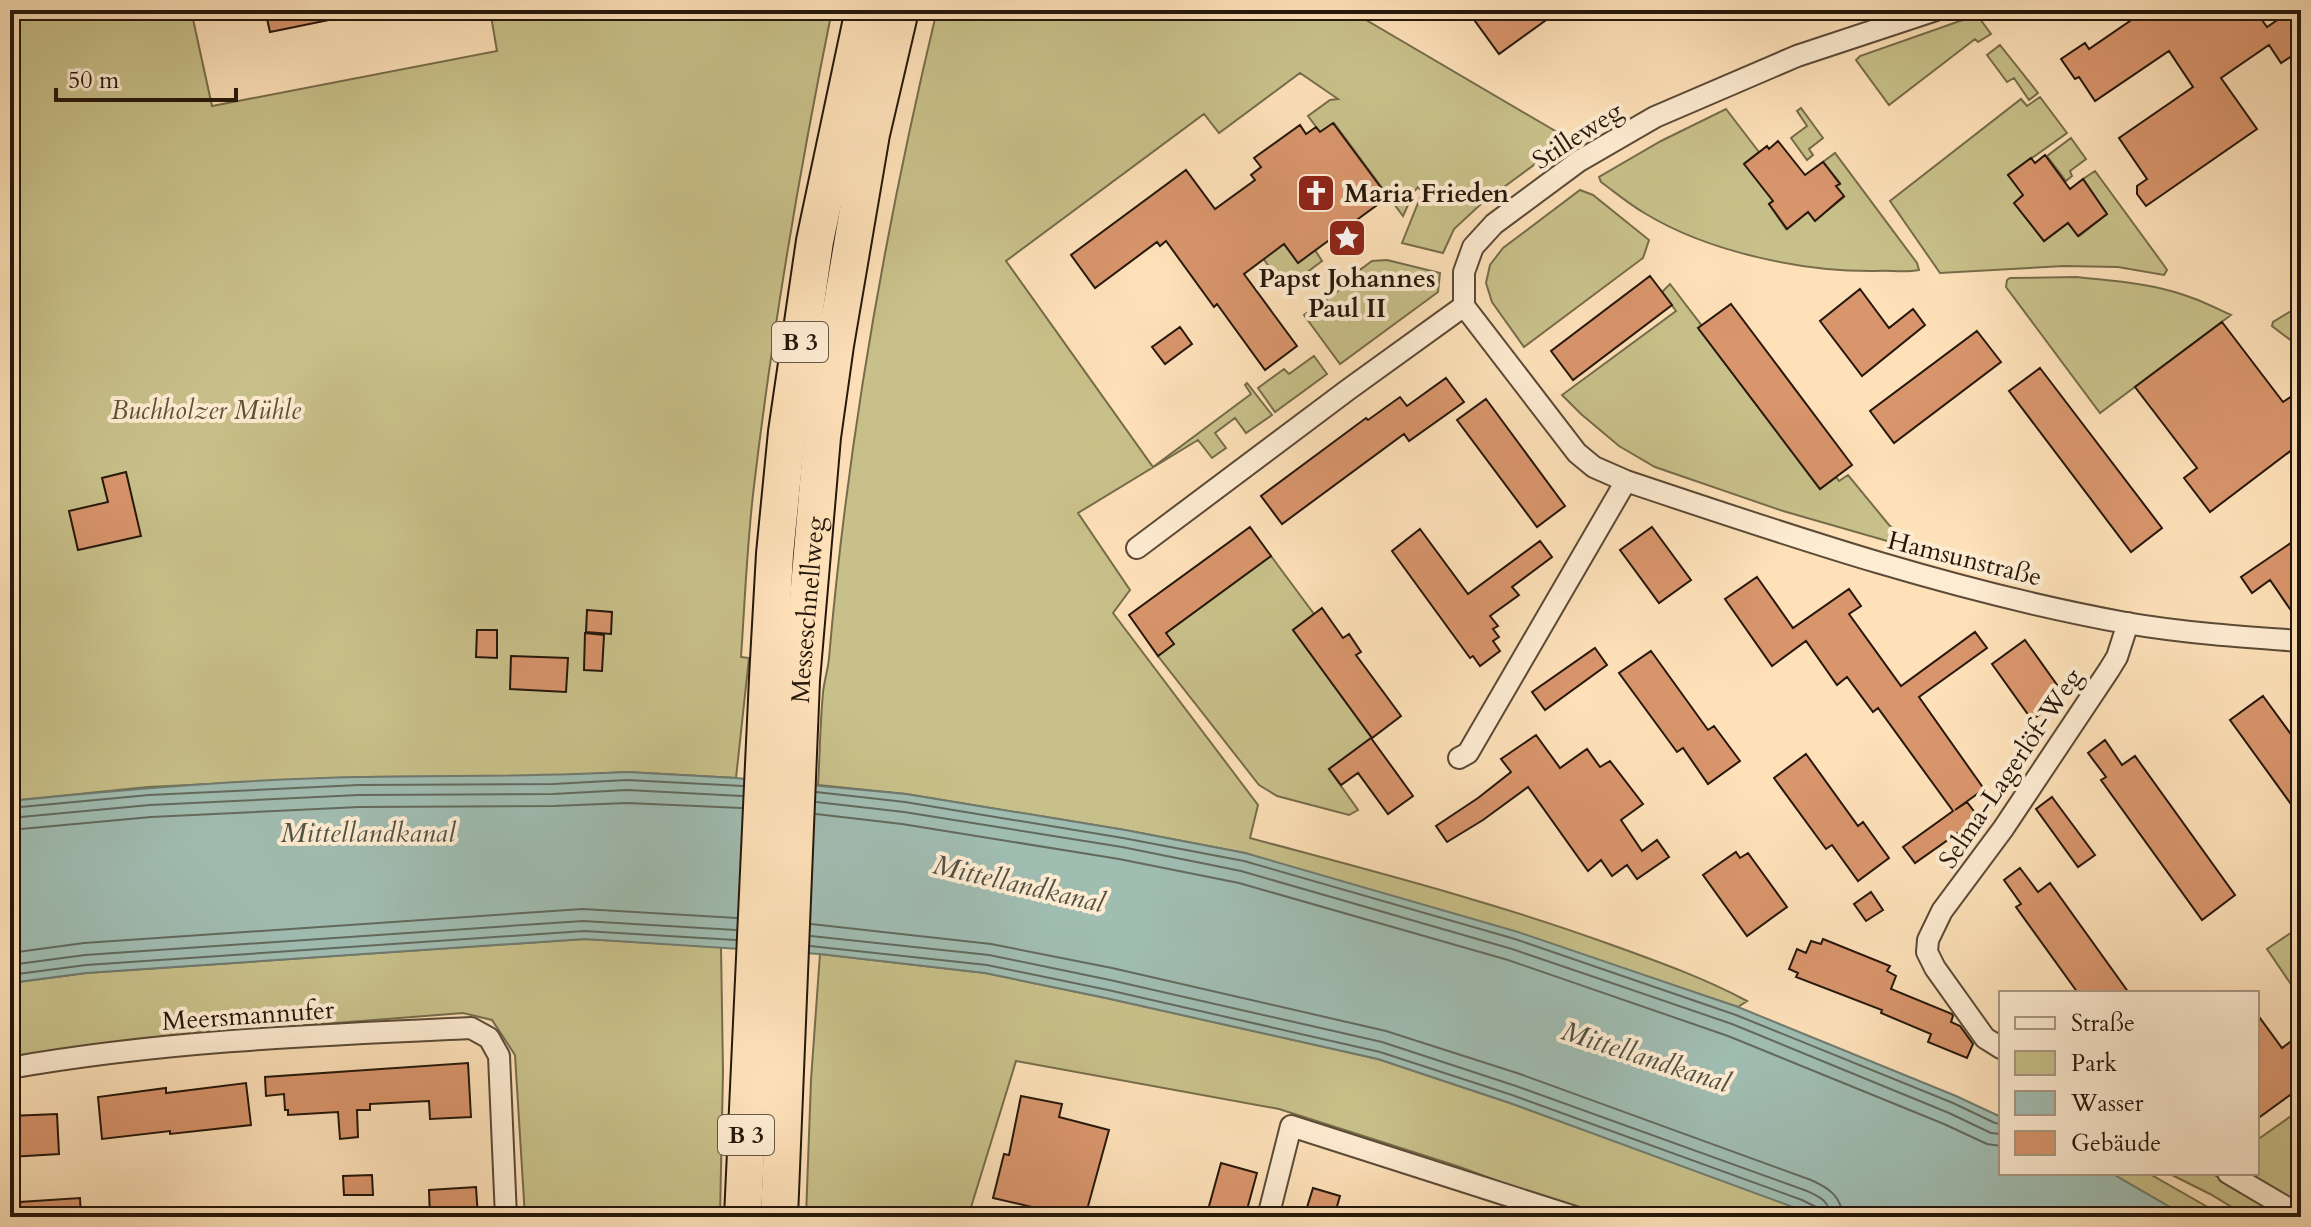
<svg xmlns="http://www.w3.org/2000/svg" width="2311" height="1227" font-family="Cardo,serif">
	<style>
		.green { fill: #c8c08a; stroke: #766c4a; stroke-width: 2 }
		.water { fill: #a0bdb2; stroke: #6f7b6f; stroke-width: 2 }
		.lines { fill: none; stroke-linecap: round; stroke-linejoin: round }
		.shore { stroke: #626a5e; stroke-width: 2 }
		.building { fill: #d9956c; stroke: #25170b; stroke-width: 2 }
		.street-casing { stroke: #5b4a36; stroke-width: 24 }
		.highway-casing { stroke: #25170b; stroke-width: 40 }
		.street { stroke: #feecd2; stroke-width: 20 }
		.highway { stroke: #fee1b9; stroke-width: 36 }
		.labels { text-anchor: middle; stroke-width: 8; stroke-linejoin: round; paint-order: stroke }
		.shield { fill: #feecd2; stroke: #665747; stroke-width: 2 }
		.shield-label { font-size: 24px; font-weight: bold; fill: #25170b }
		.street-label { font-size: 26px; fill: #25170b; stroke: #feecd2 }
		.poi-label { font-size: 26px; font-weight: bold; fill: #25170b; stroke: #feecd2; text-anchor: start }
		.park-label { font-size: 26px; font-style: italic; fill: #5e5237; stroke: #feecd2 }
		.water-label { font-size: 28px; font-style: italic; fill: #505145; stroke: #feecd2 }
	</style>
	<rect width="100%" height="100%" fill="#fee1b9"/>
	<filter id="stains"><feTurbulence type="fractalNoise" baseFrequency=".0025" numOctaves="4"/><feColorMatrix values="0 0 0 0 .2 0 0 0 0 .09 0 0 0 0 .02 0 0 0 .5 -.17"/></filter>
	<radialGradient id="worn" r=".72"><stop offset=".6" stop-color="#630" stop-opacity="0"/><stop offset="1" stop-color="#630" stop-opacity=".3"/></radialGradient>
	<path class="green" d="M10 10H191L212 106 497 51 490 10H832C800 168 773 326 754 486 747 543 745 600 741 657L749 658 736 778 627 772 552 776 358 777 148 787 10 801Z
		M937 10H1349L1569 139 1481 204 1454 229 1443 253 1402 243 1420 198 1424 194 1418 187 1414 192 1403 216 1334 123 1320 132 1308 116 1330 100 1338 99 1300 73 1219 133 1204 114 1006 261 1153 467 1251 394 1245 385 1247 383 1272 415 1246 433 1235 418 1215 433 1226 448 1212 458 1198 440 1078 513 1130 590 1113 613 1258 805 1250 838C1372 871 1494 902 1612 945 1659 962 1704 978 1747 1001L1738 1007 1636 973 1245 853 1125 830 906 794 818 785C820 754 820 724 823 693 824 681 828 670 829 658 848 439 886 223 937 10Z
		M1977 15 1991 34 1978 42 1975 39 1889 105 1856 60 1860 56Z
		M2000 45 2038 93 2029 100 2014 78 2007 82 1987 55Z
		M2040 97 2067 133 2008 175 2025 194 2015 203 2044 241 2068 223 2079 236 2107 214 2083 179 2095 171 2163 264 2167 270 2164 275 2118 267 2064 266 1940 273 1890 201 2021 99 2027 106Z
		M1801 108 1823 138 1809 149 1813 155 1807 160 1791 138 1807 126 1797 111Z
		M1726 109 1759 152 1745 163 1774 200 1769 204 1786 229 1808 212 1815 220 1844 197 1836 186 1840 183 1823 162 1835 153 1917 263 1919 270C1905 273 1890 270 1876 271 1803 272 1709 252 1646 214 1630 205 1616 193 1601 182L1599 177 1661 141Z
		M2071 138 2086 159 2070 171 2072 176 2066 181 2047 156Z
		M1580 190 1593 195 1649 240 1643 258 1524 347 1492 302 1486 283 1490 265 1503 248Z
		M1283 243 1298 262 1315 250 1322 261 1294 282 1285 284 1279 281 1263 258Z
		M1387 260 1440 273 1438 292 1340 364 1304 315 1338 291 1352 272 1361 269 1372 261Z
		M2077 277C2112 281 2150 283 2184 295 2200 300 2216 308 2231 315L2100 413 2006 287 2007 280 2010 278Z
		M1670 284 1702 326 1699 329 1820 489 1836 477 1839 481 1848 475 1889 525 1909 541 1908 547 1783 511 1655 467 1619 446 1581 414 1562 395 1676 311 1662 292Z
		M2301 305V348L2272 326 2273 322Z
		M1314 356 1327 374 1275 412 1258 388 1284 369 1289 374Z
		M1271 556 1314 614 1293 630 1372 738 1329 769 1358 810 1349 815 1277 796 1259 785 1158 656 1166 633Z
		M2301 926V999L2267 949Z
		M585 939 721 947 723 1071 720 1217H525L515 1055 492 1020 463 1013 145 1038 10 1058V983L86 973Z
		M820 954 985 973 1106 998 1378 1059 1510 1103 1800 1208 1814 1217H1596L1457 1166 1279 1109 1016 1061 968 1217H806L811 1080Z
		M2301 1109V1205L2247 1173H2257V1140Z
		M2111 1173H2148L2225 1217H2187Z
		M2168 1173H2211L2283 1217H2248L2210 1194Z"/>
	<path class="water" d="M627 772 736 778 906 794 1125 830 1245 853 1518 932 1738 1007 1956 1096 2001 1117V1173H2111L2187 1217H1820L1510 1103 1378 1059 1106 998 985 973 820 954 585 939 86 973 10 983V801C126 789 243 779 361 777 450 775 538 777 627 772Z"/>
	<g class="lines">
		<path class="shore" d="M816 792 905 802 1123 838 1244 861 1515 939 1736 1015 1953 1103 1995 1123 2001 1124
			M816 802 904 812 1122 847 1241 871 1512 949 1732 1024 1949 1113 1991 1133 2001 1134
			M10 808 149 795 359 785 553 784 627 780 743 786
			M816 814 902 824 1119 859 1239 883 1508 960 1728 1036 1944 1124 1987 1144 2001 1146
			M10 818 150 805 359 795 553 794 627 790 742 796
			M10 830 151 817 359 807 553 806 627 803 742 808
			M811 924 991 944 1112 968 1386 1031 1520 1074 1811 1180C1829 1188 1841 1196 1843 1217
			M811 936 989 955 1110 980 1382 1042 1516 1086 1807 1191C1820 1197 1830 1201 1830 1217
			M810 946 987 965 1108 990 1380 1052 1512 1095 1802 1200 1818 1208 1820 1217
			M10 953 84 943 583 909 737 918
			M10 965 85 955 583 921 736 930
			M10 975 86 965 584 931 736 940"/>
	</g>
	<path class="building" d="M265 10H333L334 19 270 32Z
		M1467 10H1560L1499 54Z
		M2146 10H2255L2267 27 2292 10H2301V50L2281 63 2269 45 2221 78 2257 129 2146 206 2137 194V186L2147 179 2119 138 2193 87 2169 51 2095 101 2079 77 2075 79 2061 59 2085 43 2089 49Z
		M1333 123 1388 197 1298 263 1284 244 1244 274 1297 346 1265 370 1217 304 1214 307 1166 241 1160 246 1157 242 1095 288 1071 255 1186 170 1215 209 1255 180 1251 175 1261 167 1254 158 1300 125 1306 134 1316 127 1320 132Z
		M1778 141 1805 175 1823 162 1840 184 1836 186 1844 196 1815 221 1808 212 1787 229 1769 204 1773 201 1744 164 1767 146 1769 149Z
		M2045 155 2070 189 2083 179 2107 214 2078 236 2068 223 2044 241 2014 203 2023 195 2008 175 2031 158 2035 163Z
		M1650 276 1672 305 1573 380 1551 351Z
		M1860 289 1889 328 1913 309 1925 325 1862 376 1820 321Z
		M1731 304 1852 465 1820 489 1698 328Z
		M2222 322 2283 402 2292 396 2301 407V443L2210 512 2184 478 2197 468 2135 387Z
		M1180 327 1192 344 1165 364 1152 347Z
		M1977 331 2001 362 1894 443 1870 411Z
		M2040 368 2162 528 2131 552 2009 391Z
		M1446 378 1464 402 1409 441 1404 434 1282 524 1261 496 1366 418 1368 420 1400 397 1407 406Z
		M1486 399 1565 506 1537 527 1457 420Z
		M126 472 141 536 78 550 69 511 108 502 102 478Z
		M1250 527 1271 556 1166 633 1174 644 1158 656 1129 615Z
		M1652 527 1691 580 1659 603 1620 550Z
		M1420 529 1468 594 1540 541 1552 557 1512 587 1519 595 1490 616 1498 626 1493 629 1499 637 1493 641 1500 651 1480 666 1473 656 1470 658 1392 551Z
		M2301 536V625L2270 580 2252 593 2241 577Z
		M1757 577 1793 628 1849 589 1861 606 1849 614 1901 686 1975 632 1987 648 1919 697 1984 789 1955 810 1967 802 1979 818 1915 863 1903 847 1953 811 1878 708 1873 712 1847 677 1837 685 1806 641 1772 666 1725 599Z
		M1322 608 1343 638 1349 634 1361 652 1356 655 1401 716 1372 738 1293 630Z
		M587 610 612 612 611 634 586 632Z
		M477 630H497V658L476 657Z
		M585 633 604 635 602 671 584 670Z
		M2025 640 2065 696 2032 720 1992 664Z
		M1595 648 1607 665 1545 710 1532 692Z
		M1651 651 1708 730 1714 726 1740 761 1708 784 1683 748 1677 752 1619 673Z
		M511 656 568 658 566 692 510 689Z
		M2263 696 2301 748V818L2230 720Z
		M1536 735 1560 768 1587 749 1600 767 1610 761 1643 804 1621 820 1642 851 1657 840 1669 857 1637 879 1627 865 1612 876 1601 860 1588 871 1528 787 1483 820 1447 842 1436 826 1478 798 1511 772 1501 759Z
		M1371 738 1413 796 1388 814 1358 773 1341 785 1329 769Z
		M2105 740 2122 765 2135 756 2235 895 2202 920 2101 780 2106 777 2088 753Z
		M1806 754 1858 826 1863 822 1889 858 1858 881 1832 845 1826 849 1774 778Z
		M2052 797 2095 855 2078 867 2036 809Z
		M1736 852 1740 858 1748 853 1787 907 1747 936 1703 875Z
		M2020 868 2038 892 2050 883 2129 993H2078L2016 907 2021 904 2004 880Z
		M1871 892 1883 910 1866 921 1854 904Z
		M1823 939 1890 966 1887 971 1896 976 1891 989 1952 1014 1953 1016 1951 1022 1960 1026 1973 1044 1967 1058 1928 1042 1931 1034 1881 1013 1882 1010 1796 977 1798 973 1789 969 1797 949 1806 953 1811 941 1821 944Z
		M2257 1014 2282 1048 2301 1034V1087L2257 1119Z
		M468 1063 471 1117 430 1119 429 1101 370 1104V1110H357L358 1137 340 1139 338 1112 288 1115V1110H285L284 1094 266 1096 265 1077Z
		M246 1083 251 1125 170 1134V1131L102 1139 98 1097 166 1088V1093Z
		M1021 1096 1062 1104 1059 1117 1109 1130 1085 1217H1061L1062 1214 993 1198 1004 1154 1009 1155Z
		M57 1114 59 1154 10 1157V1116Z
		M1221 1163 1257 1173 1245 1217H1206Z
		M372 1175 373 1195H344L343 1176Z
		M476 1187 478 1217H430L429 1190Z
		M1313 1188 1340 1196 1334 1217H1304Z
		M80 1198 81 1217H21L20 1202Z"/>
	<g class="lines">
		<g class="street-casing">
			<path id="street" d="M1464 306 1577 453 1594 467 1626 481C1790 536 1955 592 2126 623 2184 633 2243 637 2301 641
				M1464 306V272L1473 247 1494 224 1579 161 1655 117 1797 56 1936 10
				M1137 548 1349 389 1464 306
				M1459 758 1468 753 1626 481
				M2001 1048 1985 1038 1935 968 1927 952 1928 940 1942 911 2003 829 2109 670 2117 657 2128 623
				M10 1068C162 1041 317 1035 471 1028L489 1038 499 1056 506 1217
				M2228 1173 2301 1216
				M1268 1217 1291 1126 1575 1217"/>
		</g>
		<g class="highway-casing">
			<g id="highway">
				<path d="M743 1217 768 678 775 554 787 432 815 241 864 10"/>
				<path id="s1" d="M779 1217 801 680 822 437 835 345 871 134 900 10"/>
			</g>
		</g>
		<use href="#street" class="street"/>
		<use href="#highway" class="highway"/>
	</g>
	<defs>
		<g id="church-square" transform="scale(2)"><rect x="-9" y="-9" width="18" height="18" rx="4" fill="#8f2418" stroke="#feecd2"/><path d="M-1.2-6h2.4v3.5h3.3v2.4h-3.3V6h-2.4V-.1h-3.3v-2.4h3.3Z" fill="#fff"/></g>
		<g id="sight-square" transform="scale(2)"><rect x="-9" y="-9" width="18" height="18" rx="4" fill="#8f2418" stroke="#feecd2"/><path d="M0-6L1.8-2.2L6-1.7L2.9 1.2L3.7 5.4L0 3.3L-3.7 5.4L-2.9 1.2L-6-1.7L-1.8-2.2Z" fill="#fff"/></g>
	</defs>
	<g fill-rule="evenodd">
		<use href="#church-square" x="1316" y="193"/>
		<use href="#sight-square" x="1347" y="238"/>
	</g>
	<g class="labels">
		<g class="shield">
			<rect x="772" y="322" width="56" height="40" rx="6"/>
			<rect x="718" y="1115" width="56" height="40" rx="6"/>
		</g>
		<g class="shield-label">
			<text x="800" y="350">B 3</text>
			<text x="746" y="1143">B 3</text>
		</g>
		<g class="street-label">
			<text transform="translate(1577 135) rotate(-33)" y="9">Stilleweg</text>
			<text transform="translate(1965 558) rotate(14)" y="9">Hamsunstraße</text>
			<text dy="9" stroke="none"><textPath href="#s1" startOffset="608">Messeschnellweg</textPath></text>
			<text transform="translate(2010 768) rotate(-56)" y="9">Selma-Lagerlöf-Weg</text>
			<text transform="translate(248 1015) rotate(-4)" y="9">Meersmannufer</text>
		</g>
		<g class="poi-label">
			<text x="1344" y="202">Maria Frieden</text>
			<text x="1347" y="287" text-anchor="middle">Papst Johannes<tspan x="1347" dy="30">Paul II</tspan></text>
		</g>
		<g class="park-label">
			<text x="206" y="419">Buchholzer Mühle</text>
		</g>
		<g class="water-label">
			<text x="368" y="842">Mittellandkanal</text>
			<text transform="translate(1019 883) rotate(13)" y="10">Mittellandkanal</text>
			<text transform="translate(1646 1056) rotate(18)" y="10">Mittellandkanal</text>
		</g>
	</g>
	<rect width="2311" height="1227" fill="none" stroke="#fee1b9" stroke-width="40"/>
	<rect x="12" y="12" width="2287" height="1203" fill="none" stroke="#25170b" stroke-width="4"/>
	<rect x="20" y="20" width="2271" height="1187" fill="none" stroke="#25170b" stroke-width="2"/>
	<rect x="1999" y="991" width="260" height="184" fill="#feecd2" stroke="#a79782" stroke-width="2"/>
	<rect x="2015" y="1017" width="40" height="12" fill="#feecd2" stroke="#a79782" stroke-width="2"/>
	<text x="2071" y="1031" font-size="24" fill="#25170b">Straße</text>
	<rect x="2015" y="1051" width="40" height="24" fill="#c8c08a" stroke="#a79782" stroke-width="2"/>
	<text x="2071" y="1071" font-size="24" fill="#25170b">Park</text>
	<rect x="2015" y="1091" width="40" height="24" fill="#a0bdb2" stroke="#a79782" stroke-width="2"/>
	<text x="2071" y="1111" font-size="24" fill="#25170b">Wasser</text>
	<rect x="2015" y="1131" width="40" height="24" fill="#d9956c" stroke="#a79782" stroke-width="2"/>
	<text x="2071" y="1151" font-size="24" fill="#25170b">Gebäude</text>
	<path d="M56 88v12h180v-12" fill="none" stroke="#25170b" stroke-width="4"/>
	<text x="68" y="88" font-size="24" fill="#25170b" stroke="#feecd2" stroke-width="6" paint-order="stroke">50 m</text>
	<rect width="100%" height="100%" filter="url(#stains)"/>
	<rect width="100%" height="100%" fill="url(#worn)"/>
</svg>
